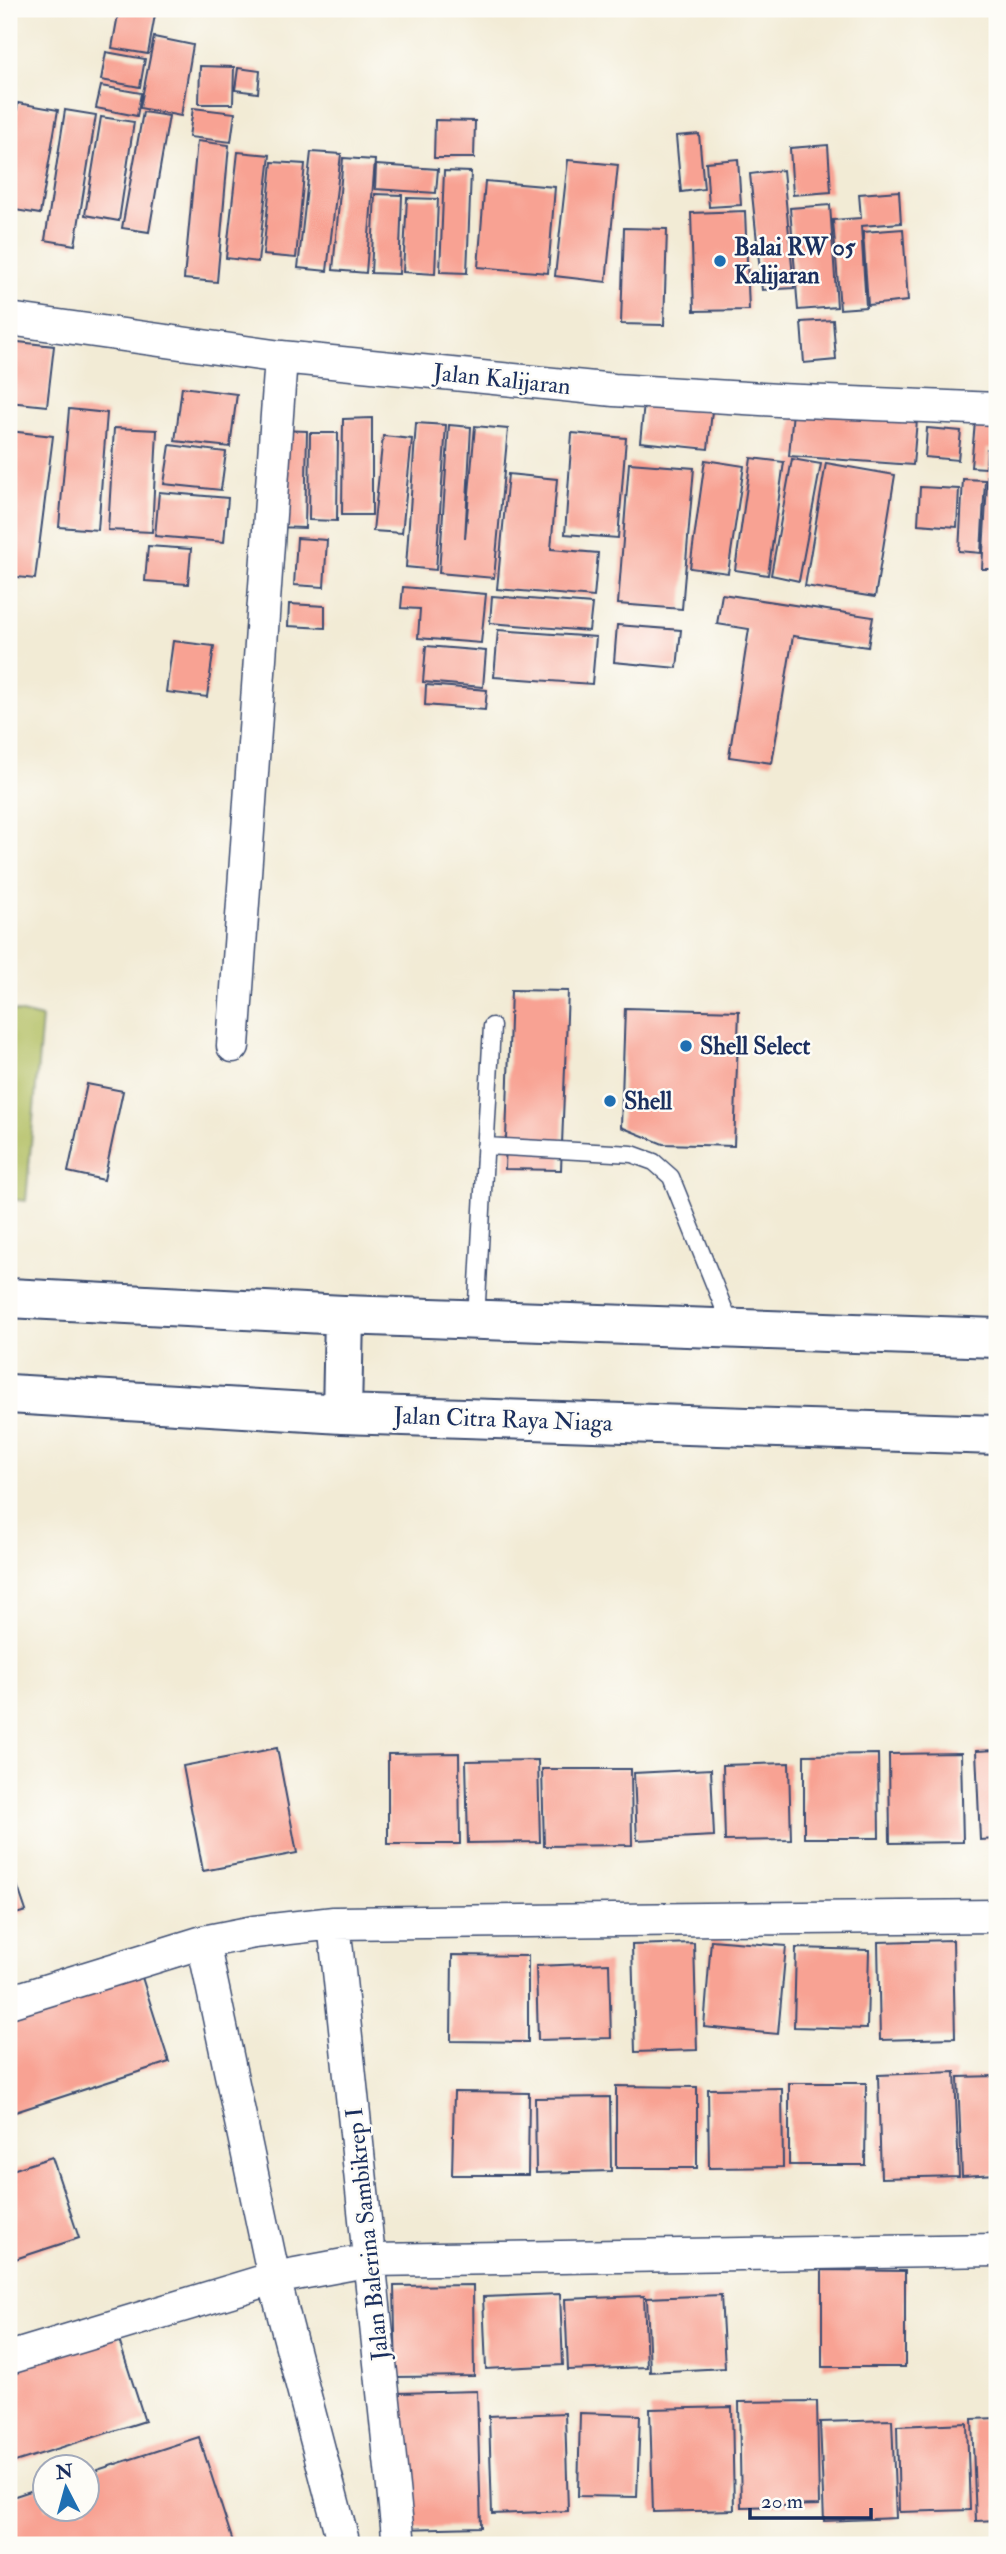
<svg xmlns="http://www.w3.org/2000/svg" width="1006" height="2554" font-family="'IM FELL Double Pica',serif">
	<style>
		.green { fill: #b1be60; stroke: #66765f; stroke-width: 2 }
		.building { fill: #f8a293 }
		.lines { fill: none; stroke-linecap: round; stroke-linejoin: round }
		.service-casing { stroke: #3b4b70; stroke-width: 19 }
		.minor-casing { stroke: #3b4b70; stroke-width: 35 }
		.tertiary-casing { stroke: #3b4b70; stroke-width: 42 }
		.service { stroke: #fff; stroke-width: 16 }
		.minor { stroke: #fff; stroke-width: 32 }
		.tertiary { stroke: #fff; stroke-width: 38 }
		.poi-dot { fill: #1f6fb2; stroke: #fdfcf7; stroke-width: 2.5 }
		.labels { text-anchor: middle; stroke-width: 5; stroke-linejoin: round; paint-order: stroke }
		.poi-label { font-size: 24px; font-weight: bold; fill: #1b2f5e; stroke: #fdfcf7; text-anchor: start }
		.street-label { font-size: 24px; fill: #1b2f5e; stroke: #fdfcf7 }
	</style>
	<rect width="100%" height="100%" fill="#fdfcf7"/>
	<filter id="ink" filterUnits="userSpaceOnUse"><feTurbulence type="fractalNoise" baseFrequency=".0143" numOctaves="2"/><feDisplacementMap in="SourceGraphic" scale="14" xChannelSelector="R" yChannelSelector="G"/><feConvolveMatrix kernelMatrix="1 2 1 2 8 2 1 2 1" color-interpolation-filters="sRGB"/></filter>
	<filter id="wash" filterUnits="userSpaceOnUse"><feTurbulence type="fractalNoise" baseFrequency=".00686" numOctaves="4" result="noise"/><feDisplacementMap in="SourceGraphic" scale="28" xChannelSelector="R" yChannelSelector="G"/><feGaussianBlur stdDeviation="1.57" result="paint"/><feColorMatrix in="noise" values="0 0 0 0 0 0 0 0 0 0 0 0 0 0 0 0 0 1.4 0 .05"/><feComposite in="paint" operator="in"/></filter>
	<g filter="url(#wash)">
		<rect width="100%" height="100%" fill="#f2ebd5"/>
		<path class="green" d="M9 1010 42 1018 26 1201 9 1199Z"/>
		<g id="blocks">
			<path class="building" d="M119 9H156L148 54 112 48Z
				M154 37 193 45 181 116 140 108Z
				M106 52 145 59 140 87 101 80Z
				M200 66 234 67 233 104H199Z
				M238 68 260 71 258 93 235 90Z
				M101 86 141 93 137 116 96 108Z
				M18 103 58 110 40 214 9 209V158Z
				M193 108 235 113 231 142 189 137Z
				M65 110 96 115 75 245 45 240Z
				M143 112 169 116 149 232 122 228Z
				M101 117 134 122 119 221 85 215Z
				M435 120 475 121 474 158H434Z
				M699 134 704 189 681 192 676 136Z
				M197 141 229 145 217 282 184 279Z
				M828 145 831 192 793 195 790 148Z
				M238 152 270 155 258 262 226 258Z
				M311 152 341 154 327 271 298 268Z
				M343 158 375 160 366 273 333 270Z
				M738 159 741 205 709 207 706 162Z
				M568 160 618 165 606 282 555 276Z
				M272 162 305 164 296 258 263 255Z
				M376 165 438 169 436 193 375 189Z
				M783 170 794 288 762 290 750 174Z
				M444 171 471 172 467 273 440 272Z
				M485 181 555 187 548 273 478 267Z
				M899 191 901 223 861 226 866 307 840 309 833 220 861 218 859 194Z
				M375 194 402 195 399 274 371 273Z
				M407 198 438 199 435 274 403 272Z
				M830 205 837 307 798 310 790 208Z
				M745 211 749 310 694 311 691 213Z
				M624 228 667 229 664 325 621 324Z
				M903 229 908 301 868 305 863 232Z
				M833 320 836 360 804 363 801 322Z
				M9 341 54 346 47 406 9 402Z
				M182 387 237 394 230 447 175 441Z
				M644 404 712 411 708 449 640 442Z
				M69 409 107 413 98 530 59 527Z
				M976 410 997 412V450L987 449 986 468 971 467Z
				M793 411 917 420 913 465 789 456Z
				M372 418V515H342L343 419Z
				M416 423 446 425 436 570 406 567Z
				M449 425 471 427 465 539 475 426 508 429 494 578 439 573Z
				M114 428 157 430 152 532 108 530Z
				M927 428 961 431 958 460 925 457Z
				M277 430 307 431 305 528 274 527Z
				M9 431 53 436 35 579 9 576Z
				M310 433H338L337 521 309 520Z
				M572 433 626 438 618 538 565 534Z
				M383 436 412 439 402 533 373 531Z
				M170 445 226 452 221 490 164 484Z
				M989 451 997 452V569H982Z
				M751 458 784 462 768 575 735 570Z
				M792 459 821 464 799 581 771 575Z
				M705 460 744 466 728 573 690 568Z
				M629 463 694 468 682 609 618 604Z
				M826 463 895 475 875 597 805 586Z
				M508 474 557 479 551 549 598 553 594 597 497 589Z
				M963 479 985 480 981 553 959 551Z
				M920 487 959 489 957 527 918 524Z
				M159 492 228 498 224 542 155 536Z
				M297 538 327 540 324 587 294 585Z
				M148 546 191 549 188 584 145 581Z
				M403 587 486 594 481 643 418 638 420 609 401 608Z
				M722 594 873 617 868 647 793 636 772 763 729 757 749 629 717 624Z
				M492 596 592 604 589 631 490 623Z
				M289 604 325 606V628L288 626Z
				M617 625 681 630 677 668 614 662Z
				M498 630 596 637 592 684 494 677Z
				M173 641 214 646 207 697 166 692Z
				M426 646 486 651 483 687 423 682Z
				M426 685 487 690 485 710 425 705Z
				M511 990 568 991 561 1170 505 1169Z
				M625 1008 739 1011 734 1146 663 1144 621 1127Z
				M87 1084 123 1091 104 1180 68 1172Z
				M277 1748 297 1853 203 1871 183 1766Z
				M997 1750V1839L980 1840 976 1751Z
				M459 1753 460 1844H388V1754Z
				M961 1753 963 1842 890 1843 889 1754Z
				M878 1754 879 1838H804V1755Z
				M538 1760 540 1842 468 1843 466 1761Z
				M789 1763 791 1840 725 1841 723 1765Z
				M542 1769H631L632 1845 544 1846Z
				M711 1769 714 1836 637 1840 634 1773Z
				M9 1861 26 1911 9 1916Z
				M711 1940 786 1946 778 2034 704 2027Z
				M953 1940 955 2038 880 2040 878 1942Z
				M694 1943 697 2050 635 2052 632 1945Z
				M796 1948 869 1950 867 2029 794 2027Z
				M452 1955 528 1956V2042L451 2041Z
				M609 1963 611 2038 538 2040 536 1966Z
				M140 1971 169 2062 9 2114V2013Z
				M955 2072 959 2176 881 2178 878 2075Z
				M997 2076V2174L962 2176 958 2077Z
				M789 2083H866L865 2165H789Z
				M616 2086 697 2087V2168H616Z
				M782 2088 783 2167 709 2168 708 2089Z
				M454 2092 529 2093 528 2175H452Z
				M610 2097 611 2171 536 2173 535 2098Z
				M52 2157 79 2238 9 2261V2171Z
				M822 2270 905 2271V2367H822Z
				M473 2285 474 2376 396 2377 394 2286Z
				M560 2294 563 2365 486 2369 483 2297Z
				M721 2295 725 2368 650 2372 647 2298Z
				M644 2296 647 2367 568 2370 565 2299Z
				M117 2334 145 2421 9 2464V2368Z
				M477 2391 481 2527 401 2529 398 2393Z
				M817 2401 819 2505 741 2507 739 2402Z
				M732 2407 734 2510 653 2512 650 2409Z
				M565 2413 568 2511 492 2514 489 2416Z
				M580 2413 640 2415 637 2497 578 2496Z
				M997 2418V2520L976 2521 972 2419Z
				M892 2420 896 2518 824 2521 820 2422Z
				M967 2423 970 2510 899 2512 897 2426Z
				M199 2437 233 2542 222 2545H9V2498L46 2486V2508H88V2473Z"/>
		</g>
	</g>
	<g filter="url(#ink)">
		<use href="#blocks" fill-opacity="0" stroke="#3b4b70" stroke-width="2"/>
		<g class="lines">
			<g class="service-casing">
				<path id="service" d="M485 1146 632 1154 654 1162 671 1177 731 1326
					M476 1320 492 1026"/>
			</g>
			<g class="minor-casing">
				<path id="minor" d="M9 319 281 357 614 390 778 400 997 409
					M233 1046 281 357
					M334 1923 399 2545
					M203 1942 274 2278 344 2545
					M9 2002 203 1942 254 1932 334 1923 997 1916
					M9 2358 274 2278 371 2260 997 2250"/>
			</g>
			<g class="tertiary-casing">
				<path id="tertiary" d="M9 1298 344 1315 997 1338
					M9 1394 342 1414 997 1435
					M342 1414 344 1315"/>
			</g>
			<use href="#service" class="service"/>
			<use href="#minor" class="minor"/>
			<use href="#tertiary" class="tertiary"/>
		</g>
	</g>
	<g class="poi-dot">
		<circle cx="720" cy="261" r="7"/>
		<circle cx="686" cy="1046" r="7"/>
		<circle cx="610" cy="1101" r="7"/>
	</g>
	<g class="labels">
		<g class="poi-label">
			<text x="734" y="255">Balai RW 05<tspan x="734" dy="28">Kalijaran</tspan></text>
			<text x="700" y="1054">Shell Select</text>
			<text x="624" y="1109">Shell</text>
		</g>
		<g class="street-label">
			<text transform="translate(502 379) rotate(6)" y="8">Jalan Kalijaran</text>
			<text transform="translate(503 1419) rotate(2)" y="8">Jalan Citra Raya Niaga</text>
			<text transform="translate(367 2234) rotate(-96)" y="8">Jalan Balerina Sambikrep I</text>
		</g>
	</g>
	<rect width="1006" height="2554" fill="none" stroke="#fdfcf7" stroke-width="35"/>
	<g transform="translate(66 2488) rotate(354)"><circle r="33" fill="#fdfcf7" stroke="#a3aaba" stroke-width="2"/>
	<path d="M0-5L12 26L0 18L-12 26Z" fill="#1f6fb2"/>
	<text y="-10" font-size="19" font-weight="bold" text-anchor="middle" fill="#1b2f5e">N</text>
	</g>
	<path d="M750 2508v10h121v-10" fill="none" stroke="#1b2f5e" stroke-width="3.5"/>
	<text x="761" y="2508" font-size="21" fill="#1b2f5e" stroke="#fdfcf7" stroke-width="5" paint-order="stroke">20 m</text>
</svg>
